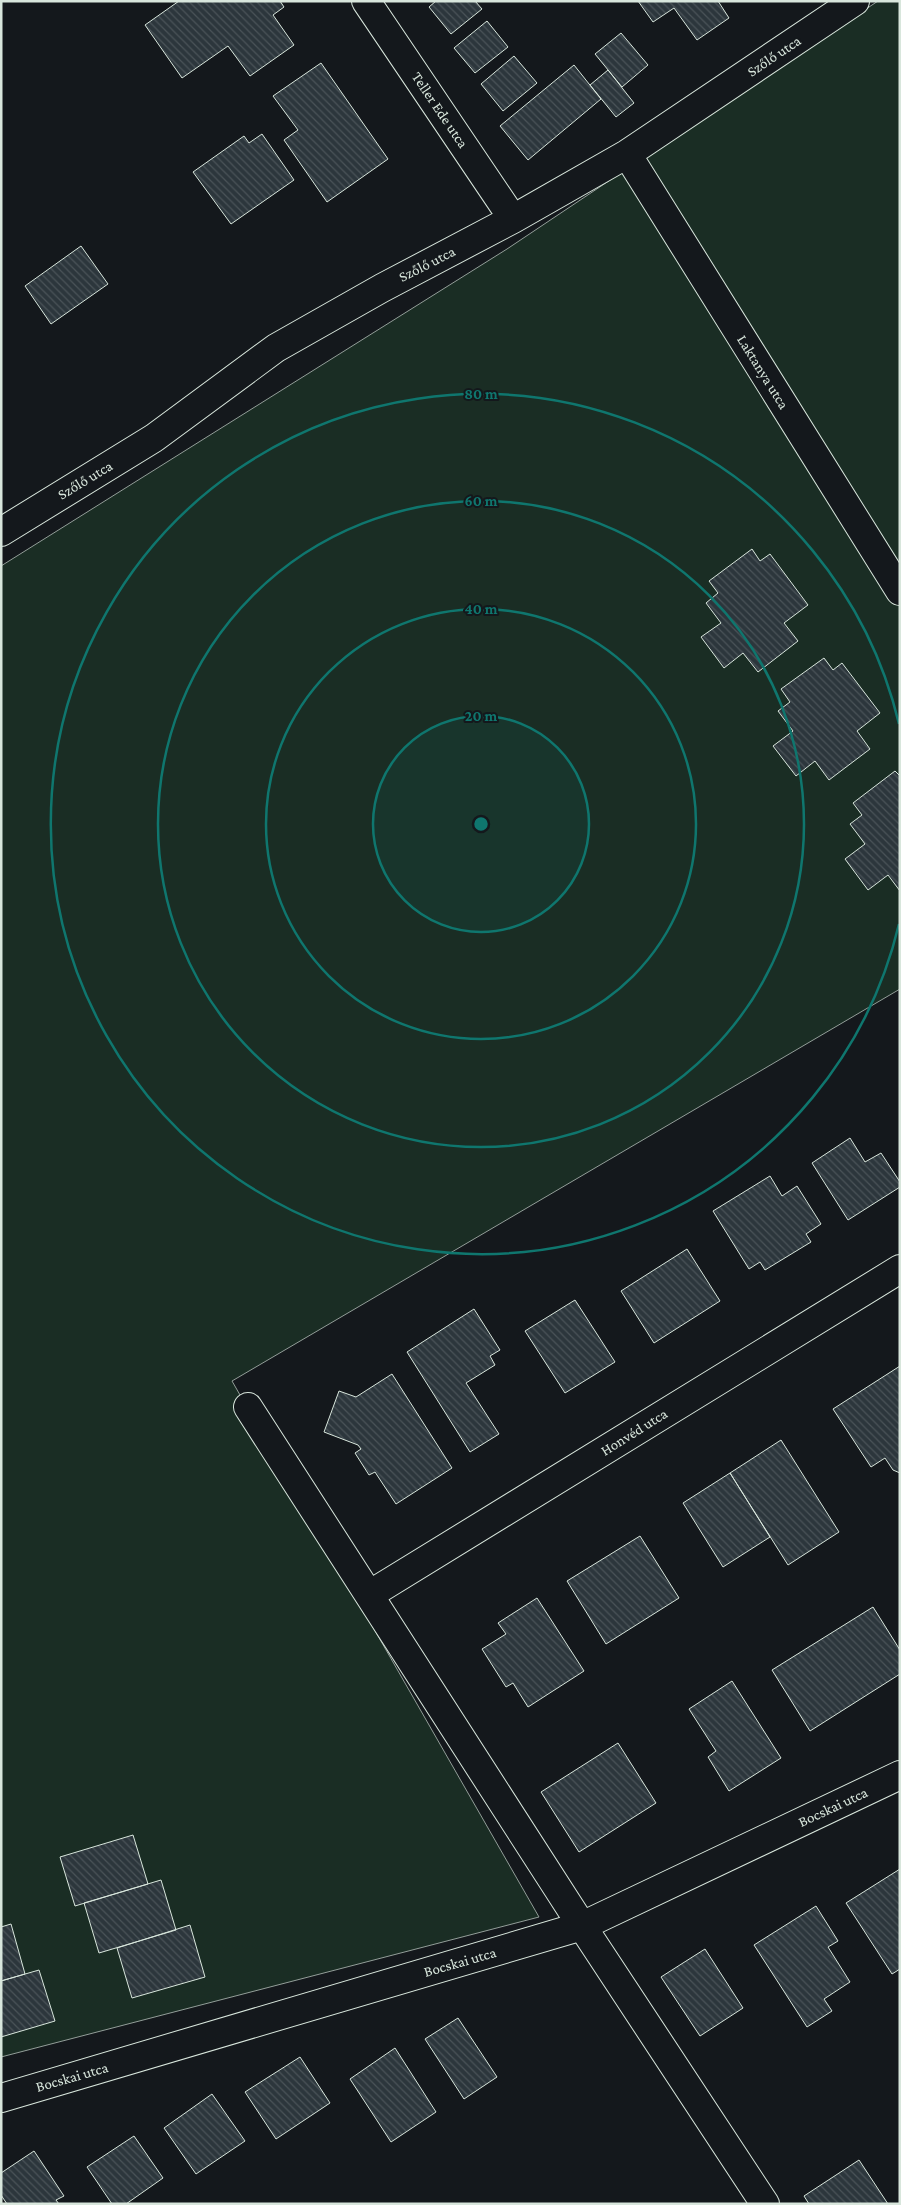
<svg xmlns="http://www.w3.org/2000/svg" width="901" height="2205" font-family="'Crimson Pro',serif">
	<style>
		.garden { fill: #1a2d24; stroke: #939e99 }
		.building { fill: url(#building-back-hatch); stroke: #d8e6dc }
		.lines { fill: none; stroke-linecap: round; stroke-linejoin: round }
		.minor-casing { stroke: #d8e6dc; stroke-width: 30 }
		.minor { stroke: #14181c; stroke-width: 28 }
		.ring { fill: none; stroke: #0f766e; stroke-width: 2.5 }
		.labels { text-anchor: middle; stroke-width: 4; stroke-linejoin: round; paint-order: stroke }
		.street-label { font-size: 15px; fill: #d8e6dc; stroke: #14181c }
		.centre { fill: #0f766e; stroke: #14181c; stroke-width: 2.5 }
		.ring-label { font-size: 15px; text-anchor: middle; font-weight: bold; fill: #0f766e; stroke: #14181c; stroke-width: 4; stroke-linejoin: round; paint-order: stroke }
	</style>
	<defs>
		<pattern id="building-back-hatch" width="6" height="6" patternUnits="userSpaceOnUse" patternTransform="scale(1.25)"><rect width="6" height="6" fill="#2c363c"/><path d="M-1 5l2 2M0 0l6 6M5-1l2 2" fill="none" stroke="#4a5358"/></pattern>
	</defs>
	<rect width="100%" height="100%" fill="#14181c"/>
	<path class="garden" d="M878 1H900V989L232 1381 539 1917 1 2057V566L507 249Z"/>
	<path class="building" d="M179 1H280L284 7 273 15 294 45 250 76 228 46 182 78 145 25Z
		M436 1H475L482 9 451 34 429 7Z
		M638 1H718L729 18 697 40 674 8 653 22Z
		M487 21 508 47 475 73 454 48Z
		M621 33 648 65 622 87 595 54Z
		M514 56 537 83 503 111 481 84Z
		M321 63 388 159 327 202 284 140 298 130 273 96Z
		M574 65 601 99 528 160 500 126Z
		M608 70 634 103 616 117 590 85Z
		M262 134 294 180 231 224 193 172 244 136 249 143Z
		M81 246 108 284 51 324 25 286Z
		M752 549 760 561 770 554 808 605 784 623 798 641 758 672 743 653 724 668 701 637 721 623 706 603 718 593 709 581Z
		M824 658 833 670 842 663 880 713 857 731 870 749 829 780 815 761 796 776 773 746 793 731 778 711 790 702 781 689Z
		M895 771 900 776V891L888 875 868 890 845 859 865 844 850 824 862 815 853 803Z
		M850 1138 865 1162 881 1153 900 1182V1187L848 1220 812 1163Z
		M770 1176 782 1196 797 1186 821 1224 806 1234 811 1242 765 1270 760 1262 749 1269 713 1211Z
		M687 1249 720 1301 654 1343 621 1291Z
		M575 1300 615 1362 565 1393 525 1331Z
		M474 1309 500 1350 490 1356 495 1365 466 1383 499 1434 470 1452 407 1352Z
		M900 1366V1473L893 1470 885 1458 871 1467 833 1409Z
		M392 1374 452 1468 396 1504 375 1472 369 1475 355 1453 361 1449 358 1445 324 1432 339 1391 356 1397Z
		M781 1440 839 1532 788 1565 730 1473Z
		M730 1473 770 1537 723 1567 683 1503Z
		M640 1536 679 1598 606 1644 567 1581Z
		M537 1598 584 1671 528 1707 513 1683 506 1687 482 1649 506 1634 498 1623Z
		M873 1607 900 1650V1674L810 1731 772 1670Z
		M732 1681 781 1758 729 1791 708 1757 716 1751 689 1709Z
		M618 1743 656 1803 579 1852 541 1792Z
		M133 1835 148 1884 75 1906 60 1857Z
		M900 1869V1969L892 1974 846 1903Z
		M161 1880 176 1930 99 1953 84 1903Z
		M816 1906 838 1941 828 1947 850 1982 824 1999 832 2011 807 2027 754 1945Z
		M11 1924 25 1974 1 1981V1927Z
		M190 1925 205 1977 132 1998 117 1948Z
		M705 1949 743 2008 700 2036 661 1977Z
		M39 1970 55 2021 1 2037V1981Z
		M458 2018 497 2077 464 2099 425 2039Z
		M395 2048 436 2112 391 2142 350 2079Z
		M300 2057 330 2103 276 2139 245 2092Z
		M212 2094 245 2141 196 2174 164 2128Z
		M134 2136 163 2178 126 2204H112L87 2167Z
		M34 2151 64 2196 56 2200 59 2204H7L1 2195V2173Z
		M859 2160 888 2204H809L804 2196Z"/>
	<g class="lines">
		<g class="minor-casing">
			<path id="minor" d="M366 1 513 219
				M627 154 900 591
				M1 532 154 438 276 348 382 288 513 219 627 154 855 1
				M248 1407 582 1926 765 2204
				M369 1595 900 1269
				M1 2098 582 1926 900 1775"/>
		</g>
		<use href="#minor" class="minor"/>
	</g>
	<circle cx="481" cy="824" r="108" fill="#0f766e" fill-opacity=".12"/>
	<g class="ring">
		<circle cx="481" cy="824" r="108"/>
		<circle cx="481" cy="824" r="215"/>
		<circle cx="481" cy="824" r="323"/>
		<path d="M899 924A430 430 0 1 1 899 724"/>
	</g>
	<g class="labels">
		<g class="street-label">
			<text transform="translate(774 56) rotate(-34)" y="5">Szőlő utca</text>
			<text transform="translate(440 110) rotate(56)" y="5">Teller Ede utca</text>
			<text transform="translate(427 264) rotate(-27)" y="5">Szőlő utca</text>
			<text transform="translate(763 372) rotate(58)" y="5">Laktanya utca</text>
			<text transform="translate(85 480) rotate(-31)" y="5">Szőlő utca</text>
			<text transform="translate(634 1432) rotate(-32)" y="5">Honvéd utca</text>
			<text transform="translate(833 1807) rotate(-25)" y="5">Bocskai utca</text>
			<text transform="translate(460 1962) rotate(-16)" y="5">Bocskai utca</text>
			<text transform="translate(72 2077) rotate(-16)" y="5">Bocskai utca</text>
		</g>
	</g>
	<circle cx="481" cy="824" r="8" class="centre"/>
	<g class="ring-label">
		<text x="481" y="399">80 m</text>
		<text x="481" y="506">60 m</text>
		<text x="481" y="614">40 m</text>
		<text x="481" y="721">20 m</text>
	</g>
	<rect width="901" height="2205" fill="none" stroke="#d8e6dc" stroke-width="5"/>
</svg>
